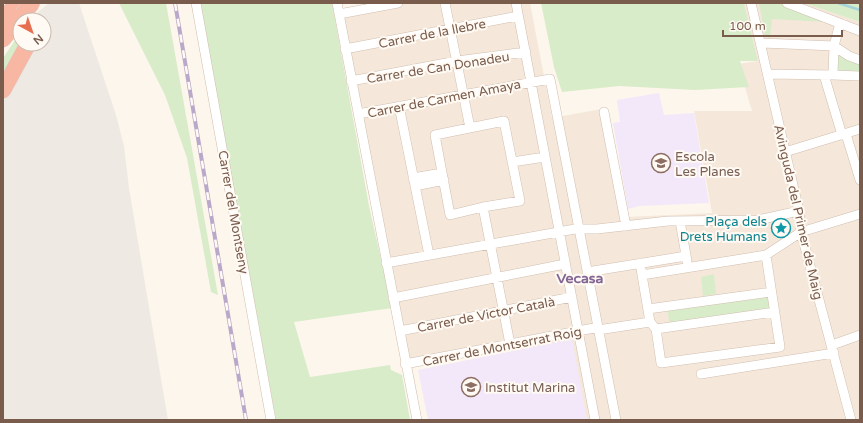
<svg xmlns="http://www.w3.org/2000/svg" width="863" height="423" font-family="'Varela Round',sans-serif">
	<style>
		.residential { fill: #f5e8da }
		.industrial { fill: #efe9e4 }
		.education { fill: #f3e8fa }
		.green { fill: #d8ecc9 }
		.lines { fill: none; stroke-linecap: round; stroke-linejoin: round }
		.stream { stroke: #a5d3da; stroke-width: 2.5 }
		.street-casing { stroke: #d1beb0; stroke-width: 10 }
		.highway-casing { stroke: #dad1cd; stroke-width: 17 }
		.street { stroke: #fff; stroke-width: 9 }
		.highway { stroke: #f7b7a3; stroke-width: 16 }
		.rail-casing { stroke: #b9a8c9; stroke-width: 4 }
		.rail { stroke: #fffaf3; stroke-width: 2.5; stroke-dasharray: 8; stroke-linecap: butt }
		.highway-bridge-casing { stroke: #dad1cd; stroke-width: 17; stroke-linecap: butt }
		.highway-bridge { stroke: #f7b7a3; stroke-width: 16 }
		.labels { text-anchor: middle; stroke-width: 4; stroke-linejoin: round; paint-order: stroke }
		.street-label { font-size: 13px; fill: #7a5c4d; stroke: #fffaf3 }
		.education-label { font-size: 13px; fill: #785e54; stroke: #fffaf3; text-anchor: start }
		.culture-label { font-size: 13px; fill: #0d838f; stroke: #fffaf3; text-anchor: end }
		.neighbourhood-label { font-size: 14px; font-weight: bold; fill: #846695; stroke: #fffaf3 }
	</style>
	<rect width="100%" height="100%" fill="#fdf6ec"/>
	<path class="residential" d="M378 3H530L552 118 607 108 627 217 712 213 694 111H752L738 64 758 61 744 3H805L860 22V420H526L510 348 404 367 336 12Z"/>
	<path class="industrial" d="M49 3H79L116 115 124 146 129 188 168 420H3V102L34 44H44V20H37L38 12Z"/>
	<path class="education" d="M659 93 664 115 694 113 709 203 639 206 628 209 613 123 620 122 617 100Z
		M572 339 587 420H428L418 370Z"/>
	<path class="green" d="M119 3H166L218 295 211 292 187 158 165 95Z
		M201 3H332L369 206 392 308 294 322 310 377 390 365 391 370 402 375 410 420H276L200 6Z
		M541 3H744L758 61H740L749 87 695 90 619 86 562 92 554 67Z
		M759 3H785L827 22 772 19 770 38 765 36Z
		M804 3H860V22Z
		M20 33V44L3 81V58Z
		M834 46 860 60V76L833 75Z
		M714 274 716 294 703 296 701 277Z
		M771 292 774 312 670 327 667 307Z"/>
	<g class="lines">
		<path class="stream" d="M838 3 860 10"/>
		<g class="street-casing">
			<path id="street" d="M196 3 271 420
				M337 3 417 420
				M445 3 470 128
				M516 3 595 420
				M751 3 799 211 801 232 851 420
				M787 3 860 31
				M339 14 398 3
				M840 23 834 46 833 75 860 76
				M761 43 834 46
				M834 46 849 56 860 60
				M345 49 518 16
				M768 74 833 75
				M824 75 842 135
				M351 81 457 61 526 52
				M399 106 429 255
				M604 112 626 226
				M358 114 550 79 616 420
				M504 121 520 201 483 207 450 215 435 135Z
				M846 134 860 180
				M785 152 860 129
				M512 162 545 157
				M413 178 442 173
				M415 186 444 180
				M483 207 510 344
				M680 221 687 261
				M386 263 575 229H597L668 221 758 220 799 211
				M640 263 650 322 656 329 661 363 780 347 766 255
				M587 272 686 256
				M642 275 766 255 801 232 860 214
				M393 298 565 264
				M648 309 771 292
				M656 329 774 312
				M400 331 572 297
				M832 345 860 335
				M405 364 594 328 598 330 650 322
				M701 374 834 353"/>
		</g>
		<g class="highway-casing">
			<path id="highway" d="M3 20 17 3
				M3 39 22 15
				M3 90 28 44"/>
		</g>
		<use href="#street" class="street"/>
		<use href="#highway" class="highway"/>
		<g class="rail-casing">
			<path id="rail" d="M175 3 246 420"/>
		</g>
		<use href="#rail" class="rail"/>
		<g class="highway-bridge-casing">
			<path id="highway-bridge" d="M22 15 32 3"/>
		</g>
		<use href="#highway-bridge" class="highway-bridge"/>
	</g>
	<defs>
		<g id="school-ring" transform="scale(1)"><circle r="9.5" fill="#fffaf3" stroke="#8d6e63" stroke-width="1.5"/><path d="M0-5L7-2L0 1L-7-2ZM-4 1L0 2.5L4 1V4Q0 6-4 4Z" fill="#8d6e63"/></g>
		<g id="sight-ring" transform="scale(1)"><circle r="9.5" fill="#fffaf3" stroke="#0f9aa8" stroke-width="1.5"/><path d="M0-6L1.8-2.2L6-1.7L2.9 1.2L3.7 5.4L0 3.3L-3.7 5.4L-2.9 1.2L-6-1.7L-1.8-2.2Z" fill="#0f9aa8"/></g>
	</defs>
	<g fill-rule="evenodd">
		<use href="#school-ring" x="661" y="163"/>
		<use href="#sight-ring" x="781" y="228"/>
		<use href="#school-ring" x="471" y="387"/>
	</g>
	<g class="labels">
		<g class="street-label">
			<text transform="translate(432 33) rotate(-11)" y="5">Carrer de la llebre</text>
			<text transform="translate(438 67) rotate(-9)" y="5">Carrer de Can Donadeu</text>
			<text transform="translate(444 98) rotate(-11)" y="5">Carrer de Carmen Amaya</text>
			<text transform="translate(234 212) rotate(80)" y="5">Carrer del Montseny</text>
			<text transform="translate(799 212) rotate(77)" y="5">Avinguda del Primer de Maig</text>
			<text transform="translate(486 314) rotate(-11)" y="5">Carrer de Victor Català</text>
			<text transform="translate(502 346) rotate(-11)" y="5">Carrer de Montserrat Roig</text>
		</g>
		<g class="education-label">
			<text x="675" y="161">Escola<tspan x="675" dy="15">Les Planes</tspan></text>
			<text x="485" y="392">Institut Marina</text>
		</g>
		<g class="culture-label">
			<text x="767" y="226">Plaça dels<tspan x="767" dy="15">Drets Humans</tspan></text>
		</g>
		<g class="neighbourhood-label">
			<text x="580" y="283">Vecasa</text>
		</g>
	</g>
	<rect width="863" height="423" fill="none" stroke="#7a5c4d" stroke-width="8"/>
	<g transform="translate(32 32) rotate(140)"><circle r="19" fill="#fffaf3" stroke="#cabbb1"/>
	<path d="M0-3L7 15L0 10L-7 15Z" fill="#e76f51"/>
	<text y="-6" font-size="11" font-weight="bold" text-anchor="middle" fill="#7a5c4d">N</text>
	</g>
	<path d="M723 30v6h119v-6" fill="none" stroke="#7a5c4d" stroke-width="2"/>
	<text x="729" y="30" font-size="12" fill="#7a5c4d" stroke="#fffaf3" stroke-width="3" paint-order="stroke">100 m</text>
</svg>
